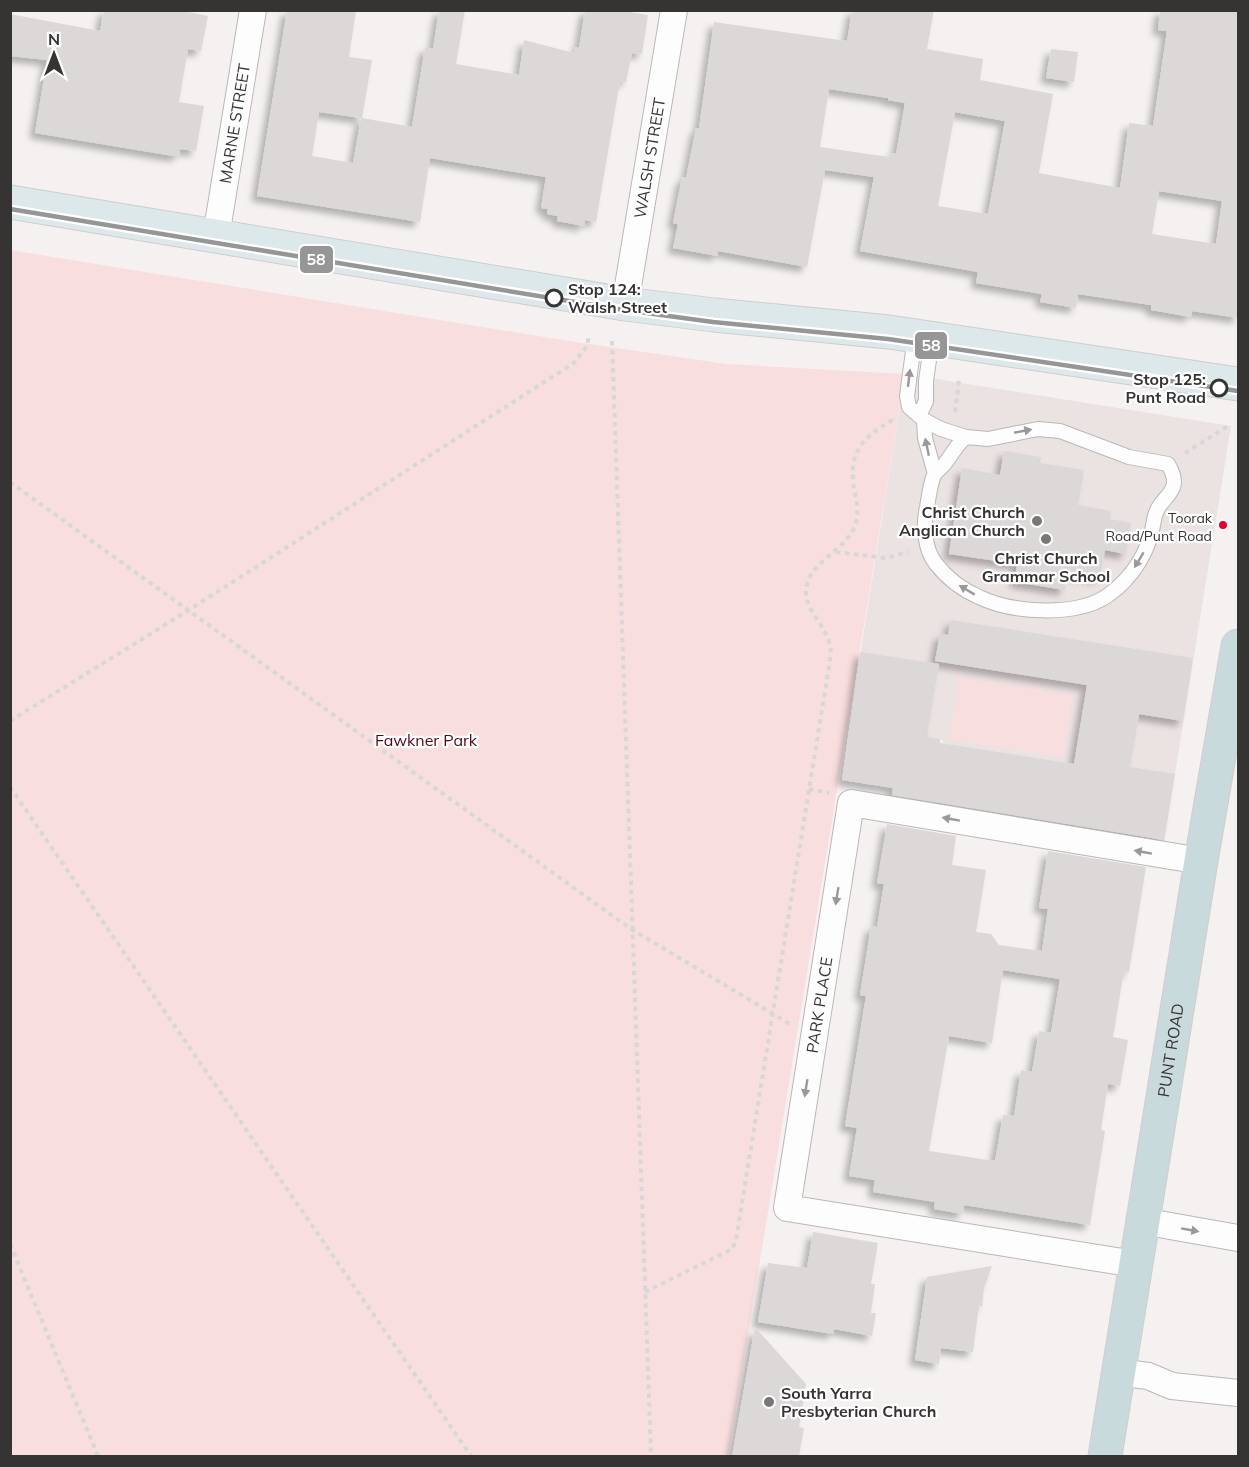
<svg xmlns="http://www.w3.org/2000/svg" width="1249" height="1467" font-family="Mulish,sans-serif">
	<style>
		.built { fill: #ebe2e2 }
		.green { fill: #f9dedf }
		.building { fill: #dcd8d8; fill-rule: evenodd; filter: url(#shadow) }
		.lines { fill: none; stroke-linecap: round; stroke-linejoin: round }
		.lane-casing { stroke: #bab7b7; stroke-width: 16 }
		.street-casing { stroke: #bab7b7; stroke-width: 28 }
		.primary-casing { stroke: #cfcdcd; stroke-width: 35 }
		.highway-casing { stroke: #cfcdcd; stroke-width: 35 }
		.path { stroke: #d7d7d7; stroke-width: 4; stroke-dasharray: 4.5 4.5; stroke-linecap: butt }
		.lane { stroke: #fefdfd; stroke-width: 14 }
		.street { stroke: #fefdfd; stroke-width: 26 }
		.primary { stroke: #dde8ea; stroke-width: 33 }
		.highway { stroke: #c9dadd; stroke-width: 33 }
		.tram-1-casing { stroke: #fff; stroke-width: 9 }
		.tram-1 { stroke: #969696; stroke-width: 4.5 }
		.oneway { fill: #9a9898 }
		.stop-dot { fill: #fff; stroke: #363333; stroke-width: 3 }
		.poi-dot { fill: #797676; stroke: #fff; stroke-width: 2 }
		.bus-dot { fill: #e4002b; stroke: #fff; stroke-width: 2 }
		.labels { text-anchor: middle; stroke-width: 4.5; stroke-linejoin: round; paint-order: stroke }
		.bus-label { font-size: 14px; fill: #363333; stroke: #fff; text-anchor: end }
		.street-label { font-size: 16px; fill: #363333; stroke: #fff }
		.stop-label { font-size: 16px; font-weight: bold; fill: #363333; stroke: #fff; text-anchor: start }
		.poi-label { font-size: 16px; font-weight: bold; fill: #363333; stroke: #fff; text-anchor: end }
		.park-label { font-size: 16px; fill: #510616; stroke: #fff }
		.line-badge { stroke: #fff; stroke-width: 2 }
		.badge-label { font-size: 16px; text-anchor: middle; font-weight: bold; fill: #fff }
	</style>
	<defs>
		<filter id="shadow"><feDropShadow dx="-5.5" dy="5.5" stdDeviation="3" flood-color="#0004"/></filter>
	</defs>
	<rect width="100%" height="100%" fill="#f5f1f1"/>
	<path class="built" d="M905 374 1231 426 1164 842 933 806 943 740 849 725Z"/>
	<path class="green" d="M10 250 569 341 726 364 905 374 728 1456H11Z
		M959 677 1072 695 1063 757 949 739Z"/>
	<path class="building" d="M104 10H179L208 16 201 51 188 49 179 102 204 106 196 151 180 149 179 156 167 155 35 133 47 60 10 56V14L100 31Z
		M287 10H356L349 57 372 60 362 118 412 127 425 47 433 49 439 10H465L456 64 519 75 524 40 574 53 575 47 579 48 585 10H617L648 15 642 54 632 53 626 82 620 81 596 222 585 220 584 226 557 221 558 216 547 214 548 209 541 208 546 177 430 158 420 222 257 196ZM319 112 361 118 353 163 312 156Z
		M852 10H934L927 49 983 59 980 80 1053 94 1039 173 1120 188 1129 123 1153 126 1167 31 1158 30 1160 10H1239V318L1192 311 1191 317 1151 310V305L1078 294 1076 308 1040 302 1042 294 976 283 978 272 860 251 874 177 825 170 807 267 718 251V256L673 248 678 224 673 223 682 177 686 178 696 128H699L714 22 847 41ZM829 89 888 98V100L905 103 896 154 890 153 889 157 820 147ZM955 112 1005 121 988 214 938 206ZM1159 191 1222 201 1216 244 1152 234Z
		M1051 49 1078 52 1074 82 1046 78Z
		M1004 451 1041 457 1040 463 1084 470 1078 505 1111 511 1110 519 1131 523 1126 554 1105 550 1100 578 1067 573 1065 590 1015 582 1017 564 949 554 962 468 1000 475Z
		M951 620 1193 658 1183 721 1139 714 1130 767 1175 774 1164 840 892 795 893 788 842 780 860 652 939 664 927 737 940 739V743L1074 764 1087 685 935 661 940 634 948 635Z
		M887 824 956 836 952 865 986 870 976 932 991 934 999 945 1042 951 1048 909 1039 908 1048 851 1146 867 1129 972 1124 971 1113 1037 1128 1040 1120 1086 1108 1084 1101 1130 1105 1131 1090 1225 964 1205 963 1214 934 1209 935 1202 873 1192 875 1180 849 1176 857 1128 845 1126 866 996 860 995 871 926 877 927 884 884 877 883ZM1003 970 1060 979 1051 1033 1039 1031 1032 1072 1021 1070 1014 1116 1003 1115 995 1161 929 1151 949 1036 992 1043Z
		M813 1232 878 1243 871 1284H875L871 1313H876L872 1336 834 1329 833 1334 758 1322 768 1263 807 1268Z
		M992 1266 984 1288 982 1307 979 1305 973 1352 941 1348 939 1364 915 1360 927 1277Z
		M755 1327 806 1384 799 1427 804 1428 799 1456H732Z"/>
	<g class="lines">
		<g class="lane-casing">
			<path id="lane" d="M915 336 907 396 909 407 924 420 941 429 966 437 988 439 1038 429 1060 431 1129 457 1168 464C1186 495 1158 494 1154 520 1150 550 1133 578 1107 596 1076 617 1012 613 979 597 963 590 947 578 936 564 924 549 923 524 927 507 929 496 930 485 934 475 937 470 943 467 946 462 953 453 957 444 966 437
				M919 416 926 401V381L932 339
				M924 420 925 438 935 474"/>
		</g>
		<g class="street-casing">
			<g id="street">
				<path id="s1" d="M216 236 253 10"/>
				<path id="s2" d="M625 304 674 10"/>
				<path d="M1142 1221 1238 1238"/>
				<path id="s3" d="M1135 1264 787 1208 851 803 1201 861"/>
				<path d="M1118 1372 1148 1376 1172 1386 1238 1393"/>
			</g>
		</g>
		<g class="primary-casing">
			<path id="primary" d="M10 202 625 304 714 315 889 332 1238 384"/>
		</g>
		<g class="highway-casing">
			<g id="highway">
				<path id="s4" d="M1105 1456 1201 861 1238 646"/>
			</g>
		</g>
		<path class="path" d="M612 341 651 1456
			M955 412 959 380
			M1185 453 1228 426
			M10 482 631 929 790 1024
			M836 552 886 558 908 552
			M10 721 189 610 574 363 588 345V338
			M10 787 471 1456
			M809 789 829 793
			M10 1244 98 1456
			M645 1292 732 1249 736 1240 831 654C830 626 805 613 806 591 808 560 847 552 856 523 860 508 855 497 853 482 850 450 865 436 891 421L892 416"/>
		<use href="#lane" class="lane"/>
		<use href="#street" class="street"/>
		<use href="#primary" class="primary"/>
		<use href="#highway" class="highway"/>
		<g class="tram-1-casing">
			<path id="tram-1" d="M10 209 624 310 713 322 888 339 1238 391"/>
		</g>
		<use href="#tram-1" class="tram-1"/>
	</g>
	<defs><path id="oneway-solid" d="M-6-.8H1V-3.2L6.5 0L1 3.2V.8H-6Z" transform="scale(1.5)"/></defs>
	<g class="oneway">
		<use href="#oneway-solid" transform="translate(909 378) rotate(-83)"/>
		<use href="#oneway-solid" transform="translate(1023 431) rotate(-11)"/>
		<use href="#oneway-solid" transform="translate(927 447) rotate(-102)"/>
		<use href="#oneway-solid" transform="translate(1139 560) rotate(121)"/>
		<use href="#oneway-solid" transform="translate(967 590) rotate(-149)"/>
		<use href="#oneway-solid" transform="translate(951 819) rotate(-170)"/>
		<use href="#oneway-solid" transform="translate(1143 852) rotate(-170)"/>
		<use href="#oneway-solid" transform="translate(837 896) rotate(99)"/>
		<use href="#oneway-solid" transform="translate(806 1088) rotate(99)"/>
		<use href="#oneway-solid" transform="translate(1190 1230) rotate(10)"/>
	</g>
	<g class="stop-dot">
		<circle cx="554" cy="298" r="8"/>
		<circle cx="1219" cy="388" r="8"/>
	</g>
	<g class="poi-dot">
		<circle cx="1037" cy="521" r="6"/>
		<circle cx="1046" cy="539" r="6"/>
		<circle cx="769" cy="1402" r="6"/>
	</g>
	<circle class="bus-dot" cx="1223" cy="525" r="5"/>
	<g class="labels">
		<g class="bus-label">
			<text x="1212" y="523">Toorak<tspan x="1212" dy="18">Road/Punt Road</tspan></text>
		</g>
		<g class="street-label">
			<text dy="6" stroke="none"><textPath href="#s1" startOffset="114">MARNE STREET</textPath></text>
			<text dy="6" stroke="none"><textPath href="#s2" startOffset="148">WALSH STREET</textPath></text>
			<text dy="6" stroke="none"><textPath href="#s3" startOffset="558">PARK PLACE</textPath></text>
			<text dy="6" stroke="none"><textPath href="#s4" startOffset="411">PUNT ROAD</textPath></text>
		</g>
		<g class="stop-label">
			<text x="568" y="295">Stop 124:<tspan x="568" dy="18">Walsh Street</tspan></text>
			<text x="1206" y="385" text-anchor="end">Stop 125:<tspan x="1206" dy="18">Punt Road</tspan></text>
		</g>
		<g class="poi-label">
			<text x="1025" y="518">Christ Church<tspan x="1025" dy="18">Anglican Church</tspan></text>
			<text x="1046" y="564" text-anchor="middle">Christ Church<tspan x="1046" dy="18">Grammar School</tspan></text>
			<text x="781" y="1399" text-anchor="start">South Yarra<tspan x="781" dy="18">Presbyterian Church</tspan></text>
		</g>
		<g class="park-label">
			<text x="426" y="746">Fawkner Park</text>
		</g>
	</g>
	<g class="line-badge">
		<rect x="299" y="245" width="35" height="29" rx="6" fill="#969696"/>
		<rect x="914" y="331" width="34" height="29" rx="6" fill="#969696"/>
	</g>
	<g class="badge-label">
		<text x="316" y="265">58</text>
		<text x="931" y="351">58</text>
	</g>
	<rect width="1249" height="1467" fill="none" stroke="#363333" stroke-width="24"/>
	<g transform="translate(54 54)" stroke="#ffffff" stroke-width="4.5" paint-order="stroke">
	<path d="M0-4.5L10 22L0 15L-10 22Z" fill="#363333"/>
	<text y="-9" font-size="16" font-weight="bold" text-anchor="middle" fill="#363333">N</text>
	</g>
</svg>
